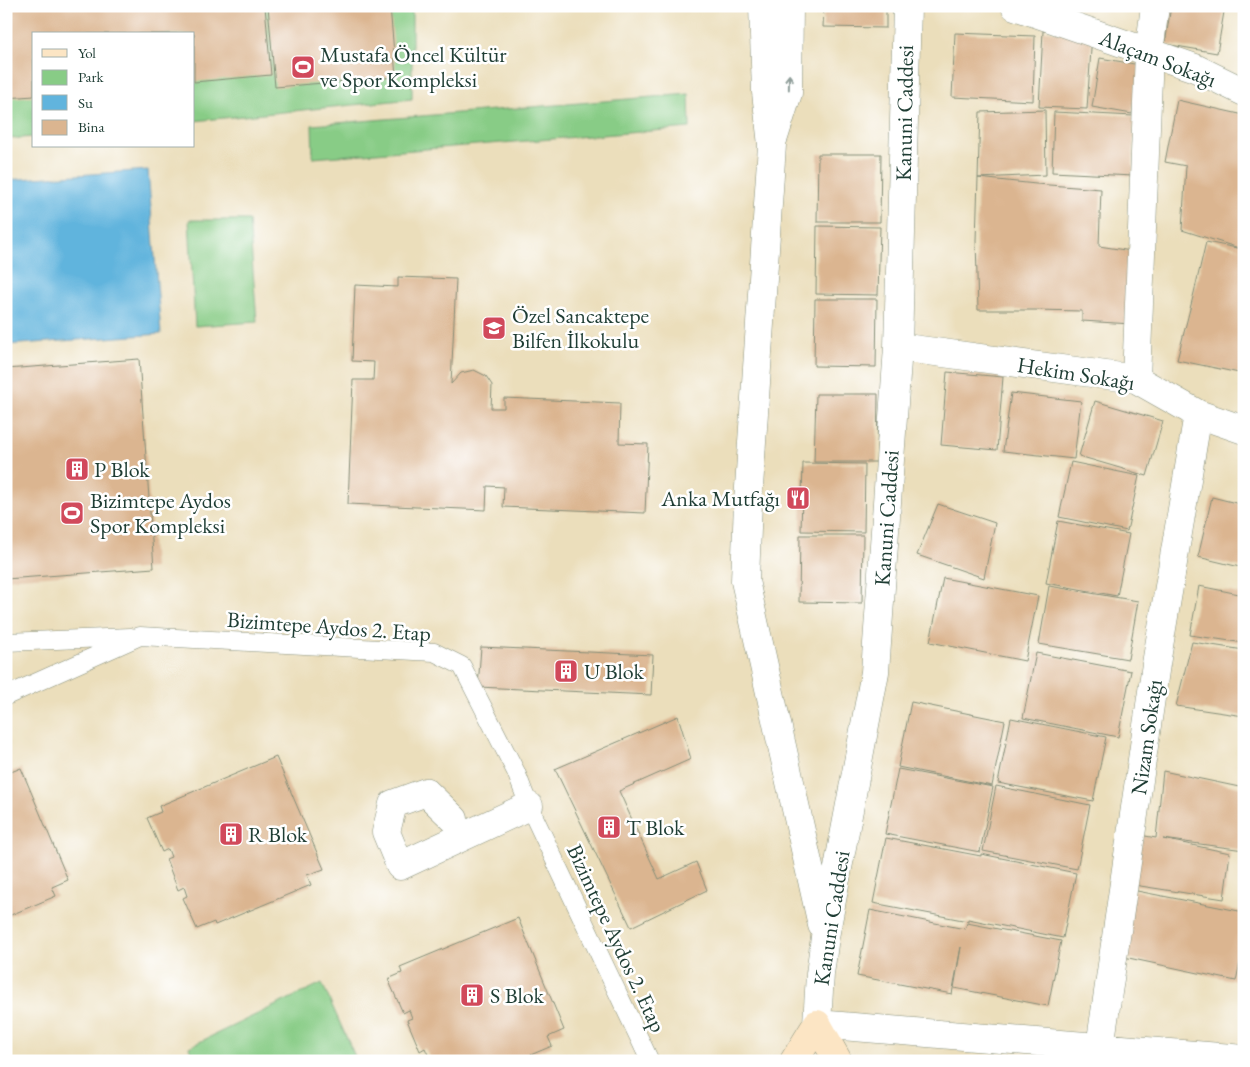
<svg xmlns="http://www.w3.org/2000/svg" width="1250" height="1067" font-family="'EB Garamond',serif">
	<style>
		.green { fill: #88cc86; stroke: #54845d }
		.water { fill: #61b4dd; stroke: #407888 }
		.building { fill: #dbb590 }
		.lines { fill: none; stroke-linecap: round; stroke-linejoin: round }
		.lane-casing { stroke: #858e78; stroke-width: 19 }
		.street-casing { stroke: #858e78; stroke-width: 29 }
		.secondary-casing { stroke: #858e78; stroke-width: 29 }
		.lane { stroke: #fff; stroke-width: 18 }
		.street { stroke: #fff; stroke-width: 28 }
		.secondary { stroke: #fce5c4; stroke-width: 28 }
		.oneway { stroke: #8f9e9a }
		.labels { text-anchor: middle; stroke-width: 5; stroke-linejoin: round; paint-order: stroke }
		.poi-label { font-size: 22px; fill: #1f3d34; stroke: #fff; text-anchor: start }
		.street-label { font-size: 22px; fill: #1f3d34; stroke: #fff }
	</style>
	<rect width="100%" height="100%" fill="#fff"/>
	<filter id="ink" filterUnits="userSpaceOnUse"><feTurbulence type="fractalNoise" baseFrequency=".02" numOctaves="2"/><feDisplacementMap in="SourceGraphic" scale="10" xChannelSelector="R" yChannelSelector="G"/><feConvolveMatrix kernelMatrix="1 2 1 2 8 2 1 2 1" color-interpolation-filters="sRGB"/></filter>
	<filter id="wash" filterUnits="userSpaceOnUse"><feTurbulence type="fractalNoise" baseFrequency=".0096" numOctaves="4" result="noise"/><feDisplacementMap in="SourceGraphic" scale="20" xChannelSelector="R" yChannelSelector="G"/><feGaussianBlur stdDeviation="1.12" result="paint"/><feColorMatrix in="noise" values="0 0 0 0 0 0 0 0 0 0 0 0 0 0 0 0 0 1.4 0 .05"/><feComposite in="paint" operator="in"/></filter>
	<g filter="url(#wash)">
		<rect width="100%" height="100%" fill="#ebdebb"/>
		<path class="green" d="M6 6H412V99L194 121V34H34V137L6 139Z
			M689 94 690 128 313 158 312 125Z
			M189 220H249L257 322 195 326Z
			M322 983 357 1061H195L189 1047Z"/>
		<path class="water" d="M148 170 161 334 6 345V180Z"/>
		<g id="blocks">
			<path class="building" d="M6 6H265L271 75 194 82V34H34V96L6 98Z
				M268 6H390L396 77 275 87Z
				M824 6H886V28L823 27Z
				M1171 6H1225L1217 53 1165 44Z
				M1043 31 1092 34 1087 109 1039 107Z
				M955 33 1035 36 1033 101 952 97Z
				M1100 58 1140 65 1132 114 1092 107Z
				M1177 100 1244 115V374L1177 360 1193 297 1206 242 1242 249 1182 230 1186 166 1165 162Z
				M1045 110 1046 175 978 178 1036 184 1101 189 1099 246 1138 252 1132 324 1082 321V311L1035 310H978L976 240 978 178 980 112Z
				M1054 112 1134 116 1133 176 1052 172Z
				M818 154H881L880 222H817Z
				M817 226 880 227 878 295 816 294Z
				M398 277 456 279 451 384 461 373 474 370 486 376 492 385 491 408H504V398L620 403 619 443 648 444 645 513 503 507 504 487 487 486 486 510 348 504 353 380H373L374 362 352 361 355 285 398 287Z
				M815 299H877L876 367 814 366Z
				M139 359 154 568 6 579V369Z
				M947 372 1003 377 997 450 941 445Z
				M1011 393 1081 401 1074 459 1003 451Z
				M816 394H878L877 462H814Z
				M1095 401 1163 421 1147 476 1079 456Z
				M1071 462 1139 476 1127 531 1059 517Z
				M803 463 865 464 864 532 801 531Z
				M1212 497 1244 505V568L1198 557Z
				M938 504 995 523 984 578 917 555Z
				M1058 521 1129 534 1117 596 1046 583Z
				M800 535H863L862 603 799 602Z
				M943 578 1038 596 1025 661 930 642Z
				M1049 586 1138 601 1128 659 1039 644Z
				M1199 586 1244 595V643L1190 635Z
				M1192 642 1244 650V716L1176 706Z
				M481 647 653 655 651 695 478 687Z
				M1036 653 1131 671 1118 737 1023 718Z
				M911 702 1005 721 992 786 898 767Z
				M678 716 691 759 619 791 659 879 696 862 707 890 631 927 555 769Z
				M1011 718 1106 737 1093 801 998 783Z
				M276 757 324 869 307 875 311 885 215 925 214 922 197 929 183 898 187 896 184 887 178 890 166 859 171 857 168 849 162 852 147 818 161 812 159 806Z
				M21 768 68 880 52 887 56 896 6 917V774Z
				M898 769 993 787 980 852 885 834Z
				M1163 771 1244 788V850L1163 839 1230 853 1224 899 1134 885 1140 835 1156 838Z
				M996 786 1090 805 1077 869 983 851Z
				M886 838 981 856V854L1076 873 1063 938 968 919V921L873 903Z
				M1132 890 1244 912V944L1236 981 1124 957Z
				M870 910 965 929 967 923 1061 941 1048 1006 954 988 961 947 952 994 857 976Z
				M518 918 564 1030 548 1037 552 1046 516 1061H425V1059L429 1057 425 1048 420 1051 407 1020 412 1018 409 1010 403 1013 388 979 402 973 400 967Z"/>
		</g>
	</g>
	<g filter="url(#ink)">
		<use href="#blocks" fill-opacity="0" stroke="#858e78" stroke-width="1"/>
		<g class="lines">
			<g class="lane-casing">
				<path id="lane" d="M6 642 131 637
					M6 696 140 636 434 652 462 666 516 772 529 806 650 1061"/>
			</g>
			<g class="street-casing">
				<path id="street" d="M763 6 766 92 772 145 748 502 745 581 822 925
					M907 6 898 347 875 672 825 937 820 974 817 1024 1244 1059
					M1015 6 1195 68 1244 92
					M774 137 788 93 789 6
					M898 347 1136 379 1198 414 1244 430
					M1136 379 1149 53 1155 6
					M454 819 426 792 393 804 386 832 400 866 529 806
					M1099 1061 1100 1047 1156 664 1198 414"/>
			</g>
			<g class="secondary-casing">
				<path id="secondary" d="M794 1061 817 1024 838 1061"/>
			</g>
			<use href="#lane" class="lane"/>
			<use href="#street" class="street"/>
			<use href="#secondary" class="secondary"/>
		</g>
		<defs><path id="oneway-shaft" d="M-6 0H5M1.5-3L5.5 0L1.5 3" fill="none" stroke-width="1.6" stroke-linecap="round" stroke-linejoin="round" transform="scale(1.25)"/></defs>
		<use class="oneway" href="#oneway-shaft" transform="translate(789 82) rotate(-89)"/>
	</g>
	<defs>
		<g id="stadium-square" transform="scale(1.25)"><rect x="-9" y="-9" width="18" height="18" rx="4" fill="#d1495b" stroke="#fff"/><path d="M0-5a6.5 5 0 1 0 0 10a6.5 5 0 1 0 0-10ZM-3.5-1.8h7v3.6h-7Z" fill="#fff"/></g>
		<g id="school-square" transform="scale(1.25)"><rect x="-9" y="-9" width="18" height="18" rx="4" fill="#d1495b" stroke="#fff"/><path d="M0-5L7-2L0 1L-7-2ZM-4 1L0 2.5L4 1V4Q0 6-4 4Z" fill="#fff"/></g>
		<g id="building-square" transform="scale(1.25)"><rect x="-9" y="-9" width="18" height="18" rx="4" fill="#d1495b" stroke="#fff"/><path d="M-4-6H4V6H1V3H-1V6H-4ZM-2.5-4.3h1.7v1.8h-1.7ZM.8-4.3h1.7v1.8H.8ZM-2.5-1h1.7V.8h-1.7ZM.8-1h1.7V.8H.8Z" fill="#fff"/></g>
		<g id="restaurant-square" transform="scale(1.25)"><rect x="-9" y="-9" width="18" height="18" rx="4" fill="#d1495b" stroke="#fff"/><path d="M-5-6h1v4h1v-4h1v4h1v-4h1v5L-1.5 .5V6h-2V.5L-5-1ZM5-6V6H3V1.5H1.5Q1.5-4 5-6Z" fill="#fff"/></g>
	</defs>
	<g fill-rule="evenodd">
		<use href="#stadium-square" x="303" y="67"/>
		<use href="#school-square" x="494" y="328"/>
		<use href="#building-square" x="77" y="469"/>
		<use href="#restaurant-square" x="798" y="498"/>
		<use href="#stadium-square" x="72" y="513"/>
		<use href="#building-square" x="566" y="671"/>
		<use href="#building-square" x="609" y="827"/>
		<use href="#building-square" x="231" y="834"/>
		<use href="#building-square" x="472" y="995"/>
	</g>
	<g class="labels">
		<g class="poi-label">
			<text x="320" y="62">Mustafa Öncel Kültür<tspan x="320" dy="25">ve Spor Kompleksi</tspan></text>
			<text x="512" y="323">Özel Sancaktepe<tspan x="512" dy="25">Bilfen İlkokulu</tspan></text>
			<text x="94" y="477">P Blok</text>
			<text x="780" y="506" text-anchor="end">Anka Mutfağı</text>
			<text x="90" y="508">Bizimtepe Aydos<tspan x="90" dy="25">Spor Kompleksi</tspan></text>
			<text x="584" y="679">U Blok</text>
			<text x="626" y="835">T Blok</text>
			<text x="248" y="842">R Blok</text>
			<text x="490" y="1003">S Blok</text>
		</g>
		<g class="street-label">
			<text transform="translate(1158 58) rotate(21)" y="8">Alaçam Sokağı</text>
			<text transform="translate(904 113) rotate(-89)" y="8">Kanuni Caddesi</text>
			<text transform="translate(1076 373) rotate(9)" y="8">Hekim Sokağı</text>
			<text transform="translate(886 518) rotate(-86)" y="8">Kanuni Caddesi</text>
			<text transform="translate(329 626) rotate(4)" y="8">Bizimtepe Aydos 2. Etap</text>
			<text transform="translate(1146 737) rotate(-82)" y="8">Nizam Sokağı</text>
			<text transform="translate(831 918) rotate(-81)" y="8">Kanuni Caddesi</text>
			<text transform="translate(617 938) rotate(65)" y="8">Bizimtepe Aydos 2. Etap</text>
		</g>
	</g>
	<rect width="1250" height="1067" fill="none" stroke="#fff" stroke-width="25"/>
	<rect x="32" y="32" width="162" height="115" fill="#ffffff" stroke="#a5b1ae"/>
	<rect x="42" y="49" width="25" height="8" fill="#fce5c4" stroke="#a5b1ae"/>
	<text x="78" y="58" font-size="15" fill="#1f3d34">Yol</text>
	<rect x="42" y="70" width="25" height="15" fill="#88cc86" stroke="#a5b1ae"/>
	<text x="78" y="82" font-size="15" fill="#1f3d34">Park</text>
	<rect x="42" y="95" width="25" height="15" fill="#61b4dd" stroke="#a5b1ae"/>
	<text x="78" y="108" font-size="15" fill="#1f3d34">Su</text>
	<rect x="42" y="120" width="25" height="15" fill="#dbb590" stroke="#a5b1ae"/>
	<text x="78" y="132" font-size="15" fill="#1f3d34">Bina</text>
</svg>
